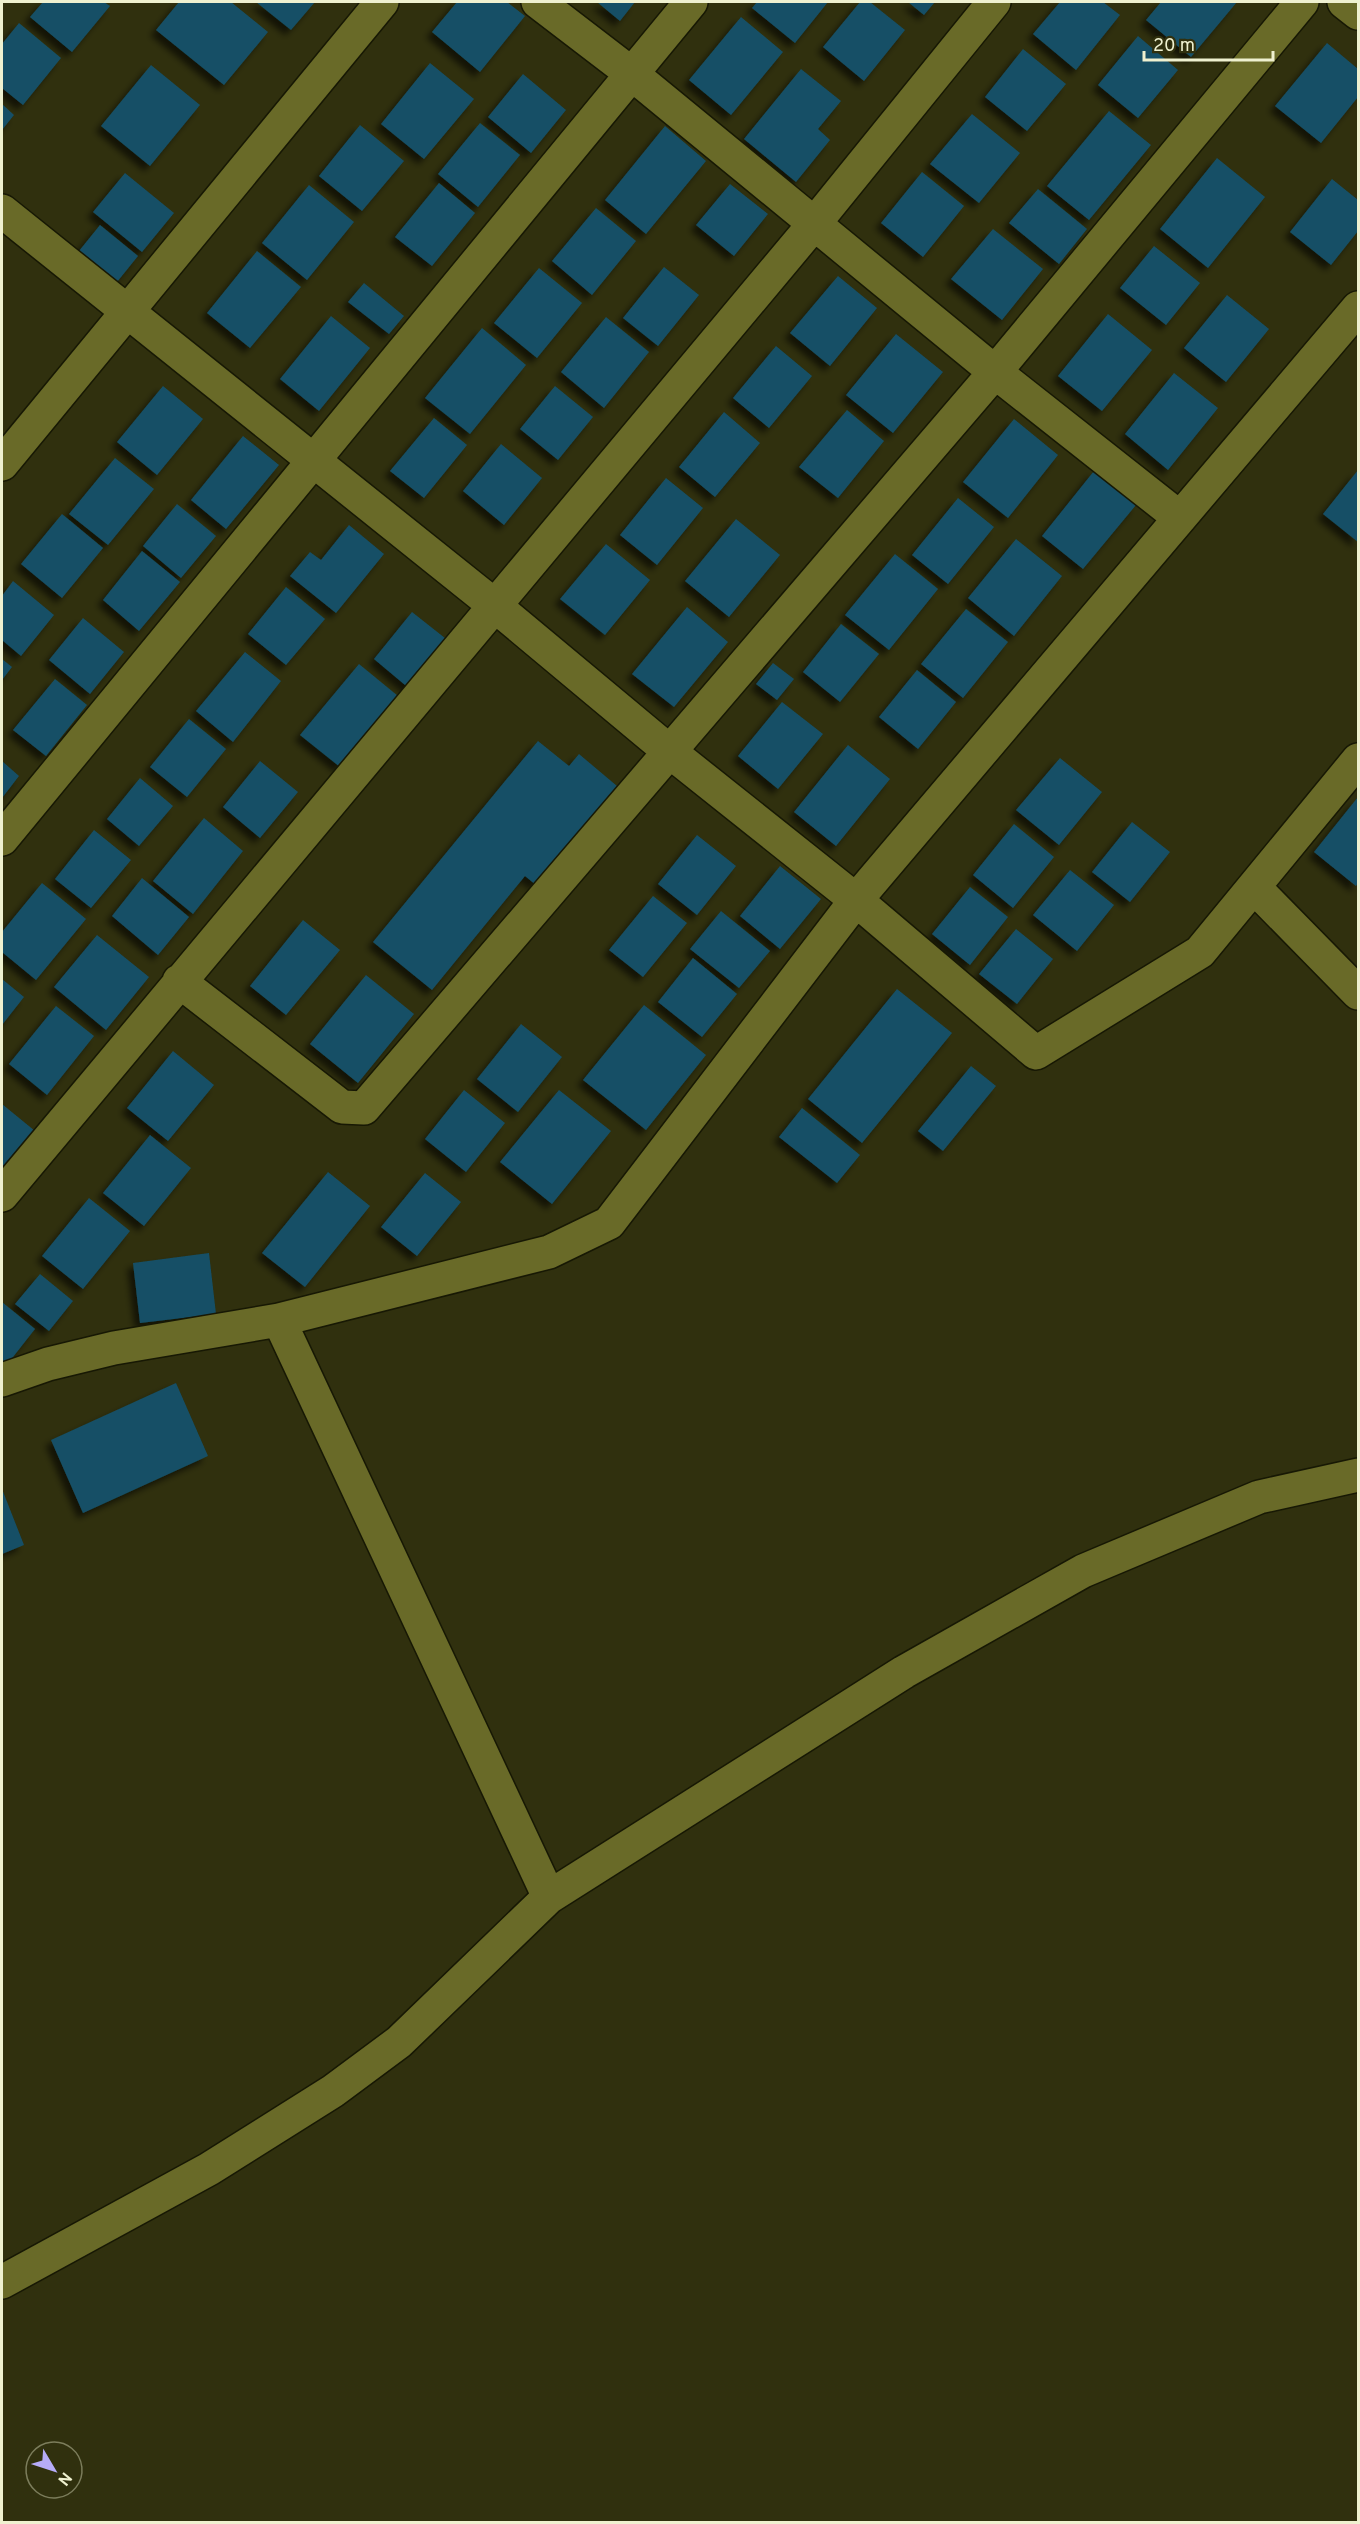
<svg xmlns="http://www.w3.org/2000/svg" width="1360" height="2524" font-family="Overpass,sans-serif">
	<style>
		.building { fill: #154f66; filter: url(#shadow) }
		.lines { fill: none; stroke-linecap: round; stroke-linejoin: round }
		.minor-casing { stroke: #171804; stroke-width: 36 }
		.minor { stroke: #696a28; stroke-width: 33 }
	</style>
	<defs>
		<filter id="shadow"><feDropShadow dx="-5.5" dy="5.5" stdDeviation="3" flood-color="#0009"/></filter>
	</defs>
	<rect width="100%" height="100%" fill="#30300e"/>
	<path class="building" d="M43 2H104L110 6 72 52 30 17Z
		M179 2H231L268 32 224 85 156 30Z
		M256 2H315L291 30Z
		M457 2H507L525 16 480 72 432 32Z
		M597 2H635L620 21Z
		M757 2H828L795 43 752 8Z
		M860 2H870L905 30 864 81 823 47Z
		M908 2H935L924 15Z
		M1060 2H1103L1120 15 1076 70 1033 34Z
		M1161 2H1237L1191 57 1146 20Z
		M741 17 783 52 731 115 689 80Z
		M19 23 61 58 23 105 2 88V44Z
		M1138 36 1178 70 1138 118 1098 85Z
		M1327 43 1358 69V97L1321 143 1275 106Z
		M1023 49 1066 84 1027 131 985 97Z
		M430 63 474 99 424 159 381 124Z
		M151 65 200 105 150 166 101 126Z
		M801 69 841 101 818 129 830 140 796 182 744 139Z
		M523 74 566 110 531 153 488 117Z
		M2 104 14 115 2 130Z
		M1109 111 1151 145 1089 220 1047 186Z
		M972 114 1020 153 979 203 930 164Z
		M480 123 520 155 478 207 438 174Z
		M360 125 404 161 362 211 319 176Z
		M665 126 706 161 646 234 605 200Z
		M1217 158 1265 197 1208 268 1160 229Z
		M922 172 964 206 923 257 881 223Z
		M125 173 174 213 142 252 93 212Z
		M1332 179 1358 200V231L1331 265 1290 232Z
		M439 183 475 213 432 266 395 237Z
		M730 184 768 214 734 256 696 225Z
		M309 185 354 222 307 280 262 243Z
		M1038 189 1087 229 1059 264 1009 223Z
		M596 208 636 241 592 295 552 261Z
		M100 225 138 256 117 282 79 251Z
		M993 229 1043 269 1002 320 951 279Z
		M1154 246 1200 283 1166 325 1120 288Z
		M257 251 301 287 250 348 207 313Z
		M664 267 699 295 658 346 623 318Z
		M539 268 582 303 537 358 494 323Z
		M838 276 877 308 830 366 790 333Z
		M364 283 404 316 389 334 348 302Z
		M1227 295 1269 329 1226 382 1184 348Z
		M1108 314 1152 350 1102 411 1058 376Z
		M331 316 370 348 319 411 280 379Z
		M606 317 649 352 604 408 561 372Z
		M482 328 526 365 470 434 425 398Z
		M896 334 943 372 893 433 846 395Z
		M776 346 812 376 769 428 733 398Z
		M1174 373 1218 408 1168 470 1125 434Z
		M163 386 203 419 157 475 117 442Z
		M555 386 593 417 558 460 520 429Z
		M847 410 884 441 838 498 799 467Z
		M724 412 760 443 715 497 679 467Z
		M434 418 467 445 424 498 390 471Z
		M1014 419 1058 455 1008 518 963 482Z
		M243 436 279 465 226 529 191 500Z
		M501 444 542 478 504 525 463 491Z
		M115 458 154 489 108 545 69 514Z
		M1358 470V542L1323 514Z
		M1094 471 1136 505 1083 569 1042 536Z
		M666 478 703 508 657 565 620 535Z
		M958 498 994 527 948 584 912 555Z
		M177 504 216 536 181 578 143 546Z
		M62 514 103 548 62 598 21 564Z
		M736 519 780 555 729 617 685 581Z
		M349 525 384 554 336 613 290 576 310 552 321 560Z
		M1016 539 1062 576 1014 636 968 598Z
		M606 544 650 580 605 635 560 599Z
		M142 551 180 582 139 631 103 600Z
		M895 554 938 589 889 650 845 615Z
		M13 581 54 615 21 656 2 640V596Z
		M286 587 325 619 286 665 248 634Z
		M687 607 728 642 674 707 632 674Z
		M966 609 1008 642 963 698 921 664Z
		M412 612 450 642 411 690 374 659Z
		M83 618 124 652 90 694 49 660Z
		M841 624 879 654 840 702 803 672Z
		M245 652 281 681 233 742 196 711Z
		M2 659 12 667 2 680Z
		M773 663 794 679 777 700 756 684Z
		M359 664 398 696 340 767 300 735Z
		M917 670 956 702 918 749 879 717Z
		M55 679 87 705 46 756 13 730Z
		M782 702 823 734 778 789 738 756Z
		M189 719 226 749 187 797 150 767Z
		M538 741 569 766 579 754 617 786 536 885 525 876 432 990 373 942Z
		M848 745 890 779 836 846 794 812Z
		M1060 758 1102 792 1059 845 1016 810Z
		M2 761 19 776 2 798Z
		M260 761 298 792 260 838 223 807Z
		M140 778 173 806 139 846 107 819Z
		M1358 797V883L1356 886 1314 852Z
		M204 818 243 851 193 914 153 881Z
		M1132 822 1170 852 1130 902 1092 872Z
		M1014 824 1054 857 1013 908 973 875Z
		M94 830 131 860 91 908 55 879Z
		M697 835 736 866 697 915 658 884Z
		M780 866 821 899 780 949 740 916Z
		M1070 870 1114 905 1077 951 1033 915Z
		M142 878 189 917 158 955 112 916Z
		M42 883 86 919 36 980 2 952V932Z
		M970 887 1008 917 970 965 932 934Z
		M653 896 687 923 643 977 609 950Z
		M721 911 770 951 739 988 690 949Z
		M303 920 340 950 286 1015 250 986Z
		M1016 929 1053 959 1017 1004 979 974Z
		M97 935 149 977 106 1030 54 987Z
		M693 958 737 994 702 1037 658 1002Z
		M366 975 414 1014 358 1083 310 1044Z
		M2 979 24 997 2 1025Z
		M897 989 952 1033 862 1143 808 1099Z
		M644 1005 706 1055 646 1130 583 1080Z
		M56 1006 94 1036 47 1095 9 1064Z
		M521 1024 562 1057 518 1112 477 1079Z
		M173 1051 214 1085 168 1141 127 1108Z
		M971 1066 996 1086 943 1151 918 1131Z
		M464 1090 505 1123 466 1172 425 1139Z
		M559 1090 611 1131 552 1204 500 1162Z
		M2 1104 35 1131 2 1173Z
		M802 1108 860 1155 837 1183 779 1137Z
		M150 1135 191 1168 144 1226 103 1193Z
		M328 1172 370 1206 305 1287 262 1253Z
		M425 1173 461 1202 417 1256 381 1227Z
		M89 1198 130 1231 83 1289 42 1256Z
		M209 1253 216 1314 140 1323 133 1263Z
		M40 1274 73 1301 49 1331 15 1304Z
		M2 1302 35 1329 2 1371Z
		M176 1383 208 1456 83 1513 51 1440Z
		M2 1489 24 1545 2 1554Z"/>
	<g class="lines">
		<g class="minor-casing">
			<path id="minor" d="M538 2 632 74 995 372 1180 518
				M1344 2 1358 13
				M2 211 494 605 669 751 856 900 1036 1053 1200 952 1358 760
				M2 464 382 2
				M2 839 691 2
				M1254 887 1358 993
				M179 981 342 1107 364 1108 995 372 1302 2
				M2 1195 814 224 994 2
				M279 1320 549 1897
				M2 1380 48 1364 114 1348 279 1320 549 1252 609 1223 856 900 1358 308
				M2 2282 209 2169 333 2091 399 2042 549 1897 904 1672 1083 1571 1259 1497 1358 1475"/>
		</g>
		<use href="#minor" class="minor"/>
	</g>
	<rect width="1360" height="2524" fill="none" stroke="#eff1d0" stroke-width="6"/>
	<g transform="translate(54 2470) rotate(129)"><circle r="28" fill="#30300e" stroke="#7c7d5c" stroke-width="1.5"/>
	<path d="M0-4.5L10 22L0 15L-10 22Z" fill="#b6acf8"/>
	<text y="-9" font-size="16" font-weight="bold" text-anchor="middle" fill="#eff1d0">N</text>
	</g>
	<path d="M1144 51v9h129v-9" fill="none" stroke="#eff1d0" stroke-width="3"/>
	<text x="1153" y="51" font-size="18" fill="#eff1d0" stroke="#30300e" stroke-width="4.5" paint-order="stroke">20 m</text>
</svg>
